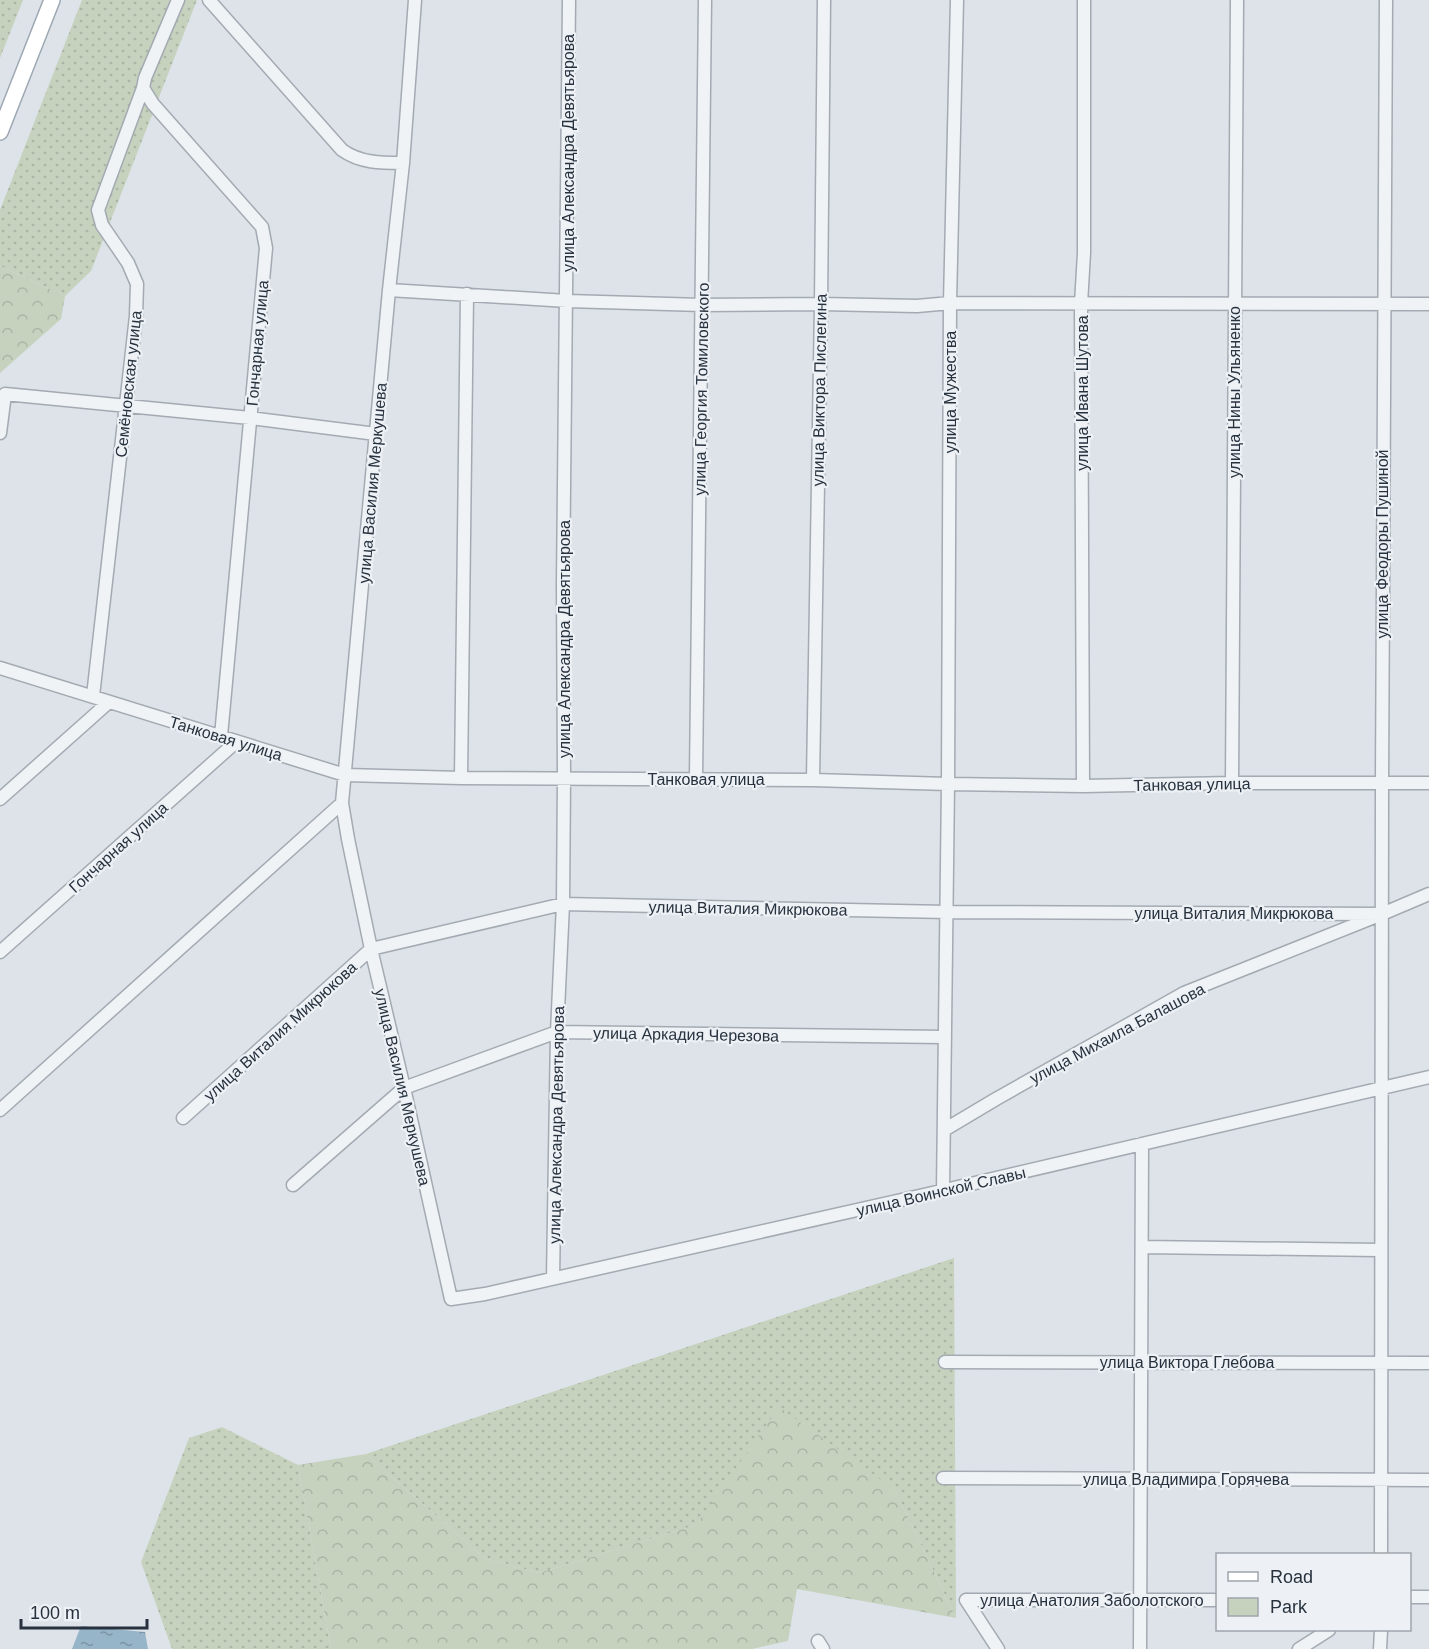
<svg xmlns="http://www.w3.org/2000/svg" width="1429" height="1649" font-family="Arial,sans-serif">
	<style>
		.green { fill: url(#green-dots) }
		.forest { fill: url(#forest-crowns) }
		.water { fill: url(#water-ripples) }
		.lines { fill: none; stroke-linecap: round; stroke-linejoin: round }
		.minor-casing { stroke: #a3aab2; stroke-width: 15 }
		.major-casing { stroke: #9da8b3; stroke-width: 18 }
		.minor { stroke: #f0f3f6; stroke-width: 12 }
		.major { stroke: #fff; stroke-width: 15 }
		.labels { text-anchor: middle; stroke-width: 4.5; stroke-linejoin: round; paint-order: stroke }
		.street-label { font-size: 16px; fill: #27323e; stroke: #edf1f5 }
	</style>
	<defs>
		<pattern id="green-dots" width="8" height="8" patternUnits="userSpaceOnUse" patternTransform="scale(1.5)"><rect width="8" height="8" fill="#c6d2be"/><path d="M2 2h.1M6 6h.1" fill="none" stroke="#aab5a4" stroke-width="1.8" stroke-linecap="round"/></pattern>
		<pattern id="forest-crowns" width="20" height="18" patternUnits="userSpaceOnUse" patternTransform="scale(1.5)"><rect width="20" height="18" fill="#c6d2be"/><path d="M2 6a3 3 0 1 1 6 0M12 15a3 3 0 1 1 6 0" fill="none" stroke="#aab5a4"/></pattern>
		<pattern id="water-ripples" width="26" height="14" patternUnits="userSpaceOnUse" patternTransform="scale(1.5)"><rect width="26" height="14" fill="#97b5c9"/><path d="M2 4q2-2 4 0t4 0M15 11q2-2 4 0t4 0" fill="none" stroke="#7b94a5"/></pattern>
	</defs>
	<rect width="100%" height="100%" fill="#dde3e8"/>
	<path class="green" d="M0 0H23L0 58Z
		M82 0H197L91 271 65 296 0 266V210Z
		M954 1258 956 1618 895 1490 696 1525 539 1573 484 1558 366 1454Z
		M222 1427 298 1465 331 1649H172L141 1562 189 1438Z"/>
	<path class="forest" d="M0 266 65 296 61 319 0 373Z
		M779 1407 895 1490 956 1618 797 1589 788 1641 752 1649H331L298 1465 366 1454 484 1558 539 1573 696 1525Z"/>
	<path class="water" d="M81 1626 145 1632 148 1649H72Z"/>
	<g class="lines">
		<g class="minor-casing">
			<path id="minor" d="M178 0 145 78 143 88 153 104 262 227 266 248 221 736
				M209 0 342 150C360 163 381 163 403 163
				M389 290 567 301 702 305 821 304 917 306 950 303 1429 304
				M0 433 5 394 250 418 376 434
				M0 668 345 775 461 778 813 780 948 784 1083 786 1232 783H1429
				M93 696 136 316 137 284 128 263 102 225 98 210 143 88
				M461 778 467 294
				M696 778 705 0
				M813 780 821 304 824 0
				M1232 783 1237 0
				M1083 786 1081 304 1084 253V0
				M0 799 109 702
				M342 803 348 839 371 949 404 1088 451 1299 485 1294 928 1194 1429 1077
				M0 952 236 742
				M0 1110 342 803 389 290 403 163 415 0
				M183 1118 371 949 563 904 947 912 1382 914
				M944 1130 996 1099 1184 993 1382 914 1429 894
				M293 1185 404 1088 557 1032 944 1037
				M943 1191 948 784 950 303 957 0
				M1143 1247 1380 1250
				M553 1278 557 1032 563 904 564 778 563 584 569 0
				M945 1362 1429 1363
				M943 1478 1429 1480
				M1381 1554 1382 784 1386 0
				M1410 1597H1429
				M966 1600H1218
				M966 1600 998 1649
				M818 1641 823 1649
				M1140 1649 1142 1144
				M1299 1649 1329 1630
				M1380 1649 1381 1630"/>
		</g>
		<g class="major-casing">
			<path id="major" d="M0 132 52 0"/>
		</g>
		<use href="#minor" class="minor"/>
		<use href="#major" class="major"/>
	</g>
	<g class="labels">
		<g class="street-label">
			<text transform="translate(568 153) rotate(-90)" y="6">улица Александра Девятьярова</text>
			<text transform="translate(257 343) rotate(-85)" y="6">Гончарная улица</text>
			<text transform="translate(128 384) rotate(-84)" y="6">Семёновская улица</text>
			<text transform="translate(701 389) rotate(-89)" y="6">улица Георгия Томиловского</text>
			<text transform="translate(819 390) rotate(-89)" y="6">улица Виктора Пислегина</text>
			<text transform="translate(950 392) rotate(-90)" y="6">улица Мужества</text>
			<text transform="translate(1234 392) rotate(-90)" y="6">улица Нины Ульяненко</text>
			<text transform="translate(1082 393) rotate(-90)" y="6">улица Ивана Шутова</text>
			<text transform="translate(372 483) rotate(-85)" y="6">улица Василия Меркушева</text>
			<text transform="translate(1382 544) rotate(-90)" y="6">улица Феодоры Пушиной</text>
			<text transform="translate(564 639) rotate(-90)" y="6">улица Александра Девятьярова</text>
			<text transform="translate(226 738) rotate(17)" y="6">Танковая улица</text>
			<text x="706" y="785">Танковая улица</text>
			<text transform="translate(1192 784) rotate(-1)" y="6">Танковая улица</text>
			<text transform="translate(118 847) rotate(-42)" y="6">Гончарная улица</text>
			<text transform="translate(748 908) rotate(1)" y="6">улица Виталия Микрюкова</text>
			<text x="1234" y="919">улица Виталия Микрюкова</text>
			<text transform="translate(280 1031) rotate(-42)" y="6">улица Виталия Микрюкова</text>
			<text transform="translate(1117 1033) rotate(-28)" y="6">улица Михаила Балашова</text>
			<text transform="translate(686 1034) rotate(1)" y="6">улица Аркадия Черезова</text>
			<text transform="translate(403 1087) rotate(77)" y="6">улица Василия Меркушева</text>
			<text transform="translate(556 1125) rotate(-89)" y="6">улица Александра Девятьярова</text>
			<text transform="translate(941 1191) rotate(-13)" y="6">улица Воинской Славы</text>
			<text x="1187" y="1368">улица Виктора Глебова</text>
			<text x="1186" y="1485">улица Владимира Горячева</text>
			<text x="1092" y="1606">улица Анатолия Заболотского</text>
		</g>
	</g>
	<rect x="1216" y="1553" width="195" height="78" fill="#edf1f5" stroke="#9ea5ac" stroke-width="1.5"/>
	<rect x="1228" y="1572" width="30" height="9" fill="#ffffff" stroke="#9ea5ac" stroke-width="1.5"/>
	<text x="1270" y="1583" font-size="18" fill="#27323e">Road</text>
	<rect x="1228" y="1598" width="30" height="18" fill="#c6d2be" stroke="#9ea5ac" stroke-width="1.5"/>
	<text x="1270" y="1613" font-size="18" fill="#27323e">Park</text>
	<path d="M21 1619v9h126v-9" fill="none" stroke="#27323e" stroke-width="3"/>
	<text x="30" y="1619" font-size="18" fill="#27323e" stroke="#edf1f5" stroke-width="4.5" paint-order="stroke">100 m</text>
</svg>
